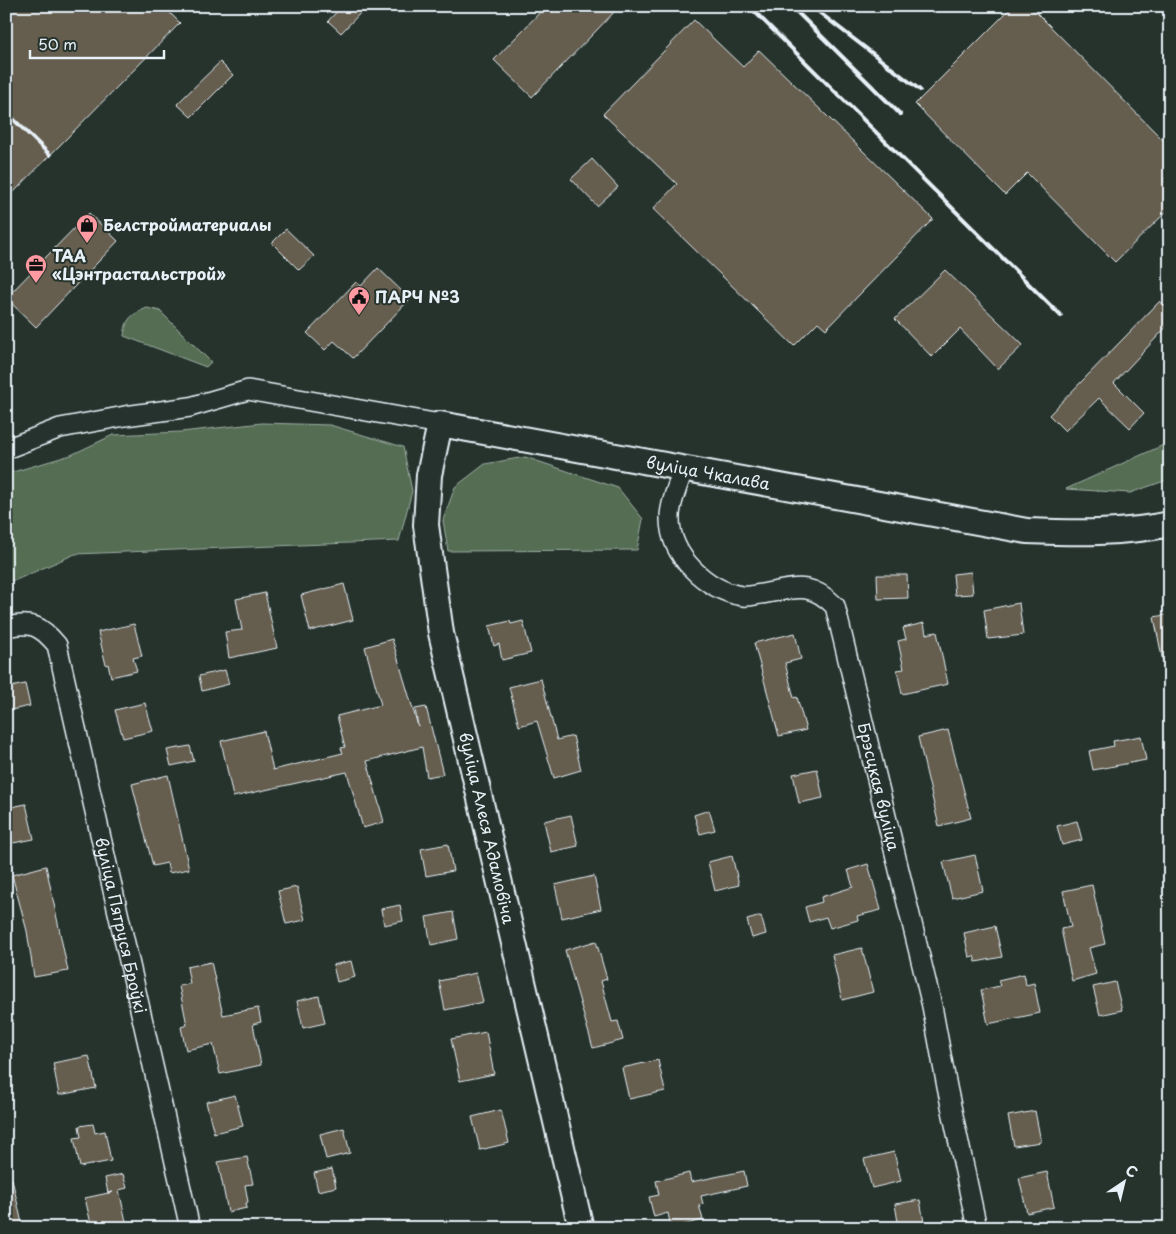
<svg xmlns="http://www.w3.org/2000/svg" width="1176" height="1234" font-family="'Playpen Sans',sans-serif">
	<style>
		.green { fill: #556d53; stroke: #9eafa6 }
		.building { fill: #655d4e; stroke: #e8f1f8 }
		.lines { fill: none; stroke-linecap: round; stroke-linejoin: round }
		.minor-casing { stroke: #e8f1f8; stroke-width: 22 }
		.tertiary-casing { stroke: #e8f1f8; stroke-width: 28 }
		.minor { stroke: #26332d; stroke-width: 19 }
		.tertiary { stroke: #26332d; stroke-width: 24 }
		.rail { stroke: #e8f1f8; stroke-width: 4 }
		.labels { text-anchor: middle; stroke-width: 4; stroke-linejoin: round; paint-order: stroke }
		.poi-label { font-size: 16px; font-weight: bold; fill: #e8f1f8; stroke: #26332d; text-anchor: start }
		.street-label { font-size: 16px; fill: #e8f1f8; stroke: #26332d }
	</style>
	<rect width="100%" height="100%" fill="#26332d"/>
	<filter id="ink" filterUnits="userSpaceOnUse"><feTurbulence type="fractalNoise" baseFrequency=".02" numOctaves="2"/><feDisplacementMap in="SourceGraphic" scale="10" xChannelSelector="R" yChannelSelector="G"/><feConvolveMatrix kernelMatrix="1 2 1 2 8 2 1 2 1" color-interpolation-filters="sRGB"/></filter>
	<g filter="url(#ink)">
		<path class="green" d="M147 308 160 311 211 362 206 367 124 336C126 318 131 315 147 308Z
			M262 423 330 425 403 447 412 491 399 541 75 554 16 580 6 581V474L71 455 113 435 181 432Z
			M1170 442V479L1130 493 1066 489Z
			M525 457 618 488 643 519 637 550 448 551 443 520 455 487 485 464Z"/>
		<path class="building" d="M6 6H163L180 23 6 200Z
			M342 6H367L341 33 328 21Z
			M546 6H620L532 97 494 60Z
			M1013 6H1030L1170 147V173L1163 180 1170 187V208L1115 262 1027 173 1005 195 915 104Z
			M694 20 743 67 759 50 933 219 826 329 818 322 794 346 653 209 677 184 603 114Z
			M220 62 233 75 191 117 177 104Z
			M592 159 618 187 597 206 571 179Z
			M89 213 118 241 36 327 6 298Z
			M286 229 314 256 299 270 272 243Z
			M378 268 410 299 353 358 334 341 325 350 307 333 356 282 361 286Z
			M945 270 1023 345 998 369 960 329 932 357 895 319Z
			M1160 301 1170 311V323L1114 383 1144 413 1130 428 1099 398 1065 431 1049 415Z
			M971 572 973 594 955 595 953 574Z
			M877 575H907L908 598 878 599Z
			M344 584 353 620 310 631 301 595Z
			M265 593 277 648 229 658 225 632 242 630 236 599Z
			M1019 603 1023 635 988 639 984 610Z
			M1170 614V661L1163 662 1154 617Z
			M510 621 511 624 523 621 531 653 502 660 499 644 494 646 489 626Z
			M924 623 926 634 937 632 948 684 902 694 897 670 904 669 898 641 906 639 903 628Z
			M134 624 142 656 133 658 137 671 111 677 108 664 106 665 98 632Z
			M795 633 801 659 785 663 794 698 797 697 806 730 779 736 754 643Z
			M392 639 418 726 415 709 426 707 443 774 427 777 422 747 367 761 384 822 363 828 347 772 233 797 221 741 264 731 273 770 343 753 341 748 345 747 337 716 381 705 365 647Z
			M225 670 229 684 202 691 199 676Z
			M541 679 557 740 573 736 581 770 554 778 537 721 519 726 509 687Z
			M25 684 30 706 6 711V688Z
			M145 703 153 731 123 738 115 710Z
			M948 730 971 818 939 826 918 737Z
			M1141 736 1146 760 1093 770 1089 751 1114 746 1113 741Z
			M190 746 194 761 171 766 167 750Z
			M817 769 823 798 799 803 793 774Z
			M168 775 189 869 169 873 167 863 153 866 132 784Z
			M26 804 34 839 13 843 11 835 6 836V808Z
			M709 810 715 830 700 834 694 815Z
			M571 815 578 846 551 852 544 821Z
			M1077 821 1082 840 1062 845 1057 826Z
			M448 844 453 871 426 876 421 849Z
			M975 855 983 891 952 898 943 862Z
			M732 856 739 885 715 891 708 862Z
			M868 864 881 910 857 916 858 920 830 928 826 917 809 922 805 907 822 902 821 897 853 887 848 870Z
			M46 866 68 971 34 977 27 931 12 875Z
			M594 876 601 909 562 918 555 885Z
			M1092 885 1105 944 1089 948 1096 974 1072 981 1061 929 1071 927 1063 891Z
			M297 887 305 920 286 924 278 891Z
			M400 905 403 921 384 925 381 909Z
			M453 912 458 939 431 945 426 917Z
			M761 916 766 934 752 938 747 920Z
			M995 926 1002 957 976 962 974 956 969 957 964 933Z
			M596 941 607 979 601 981 612 1022 618 1021 623 1040 593 1048 565 950Z
			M862 948 873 992 842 1000 832 955Z
			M351 961 355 977 337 982 333 965Z
			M211 962 223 1015 258 1008 261 1022 253 1024 261 1065 220 1074 213 1044 186 1050 181 1027 187 1025 179 986 190 984 187 967Z
			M476 973 483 1002 445 1010 439 981Z
			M1024 974 1026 985 1034 983 1040 1013 988 1024 981 990 1000 986 998 980Z
			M1115 982 1122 1010 1100 1015 1093 987Z
			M319 996 325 1023 303 1028 297 1001Z
			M486 1032 494 1074 460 1081 451 1039Z
			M89 1056 96 1088 59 1095 53 1063Z
			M658 1060 665 1091 629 1099 622 1068Z
			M235 1095 243 1126 214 1133 206 1102Z
			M501 1110 509 1143 480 1150 472 1117Z
			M1035 1111 1041 1142 1014 1146 1008 1116Z
			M93 1124 95 1133 105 1131 111 1161 80 1167 74 1138 81 1137 79 1126Z
			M344 1128 350 1153 326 1159 320 1134Z
			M894 1152 901 1181 872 1188 864 1159Z
			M247 1157 253 1184 245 1185 248 1202 246 1203 247 1208 228 1212 218 1162Z
			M332 1169 336 1187 318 1191 314 1173Z
			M744 1171 747 1186 701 1196 703 1204 699 1205 703 1220 671 1228 668 1213 654 1217 649 1197 659 1195 656 1181 689 1173 691 1182Z
			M1047 1172 1054 1207 1027 1213 1019 1178Z
			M123 1174 127 1188 119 1190 127 1226 92 1228 85 1198 113 1192 108 1193 105 1178Z
			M12 1179 23 1228H6V1180Z
			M920 1200 925 1228H899L895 1204Z"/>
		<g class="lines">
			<g class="minor-casing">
				<g id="minor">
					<path d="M6 449 60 428 125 416 190 407 248 390 440 424"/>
					<path id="s1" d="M683 469C679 484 670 502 670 517 669 555 706 590 742 596 748 597 755 595 761 594 794 589 809 580 835 606L932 1006 947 1087 977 1228"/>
					<path id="s2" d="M6 627C32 621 41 626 57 645L190 1228"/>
				</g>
			</g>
			<g class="tertiary-casing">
				<g id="tertiary">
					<path id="s3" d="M581 1228 441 633 426 525 429 475 440 424 1027 531C1075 533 1123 534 1170 524"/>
				</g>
			</g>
			<use href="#minor" class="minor"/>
			<use href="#tertiary" class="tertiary"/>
			<path class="rail" d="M749 6 1061 316
				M791 6 900 114
				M811 6 920 90
				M6 112 50 155"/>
		</g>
	</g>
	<defs>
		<g id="shop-pin" transform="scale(1.125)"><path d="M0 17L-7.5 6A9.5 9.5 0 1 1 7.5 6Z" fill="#ff9aa2" stroke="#26332d"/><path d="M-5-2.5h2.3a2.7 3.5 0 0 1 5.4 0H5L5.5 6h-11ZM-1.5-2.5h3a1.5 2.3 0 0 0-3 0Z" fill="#111"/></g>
		<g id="office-pin" transform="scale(1.125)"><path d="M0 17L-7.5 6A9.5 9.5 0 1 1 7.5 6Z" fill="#ff9aa2" stroke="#26332d"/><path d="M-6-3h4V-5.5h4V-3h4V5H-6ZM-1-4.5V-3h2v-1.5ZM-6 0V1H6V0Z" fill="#111"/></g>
		<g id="civic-pin" transform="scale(1.125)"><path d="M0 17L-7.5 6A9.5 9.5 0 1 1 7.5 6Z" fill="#ff9aa2" stroke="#26332d"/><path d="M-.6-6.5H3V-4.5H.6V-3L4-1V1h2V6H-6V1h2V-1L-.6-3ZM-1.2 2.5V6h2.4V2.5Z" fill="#111"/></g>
	</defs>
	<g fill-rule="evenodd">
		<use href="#shop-pin" x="87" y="225"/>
		<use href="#office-pin" x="36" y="265"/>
		<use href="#civic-pin" x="359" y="297"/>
	</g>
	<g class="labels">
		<g class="poi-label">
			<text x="103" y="231">Белстройматериалы</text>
			<text x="52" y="262">ТАА<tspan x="52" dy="18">«Цэнтрастальстрой»</tspan></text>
			<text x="375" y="303">ПАРЧ №3</text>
		</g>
		<g class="street-label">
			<text dy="6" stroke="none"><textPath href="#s3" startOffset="1095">вуліца Чкалава</textPath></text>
			<text dy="6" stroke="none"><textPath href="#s1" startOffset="450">Брэсцкая вуліца</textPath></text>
			<text transform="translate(487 828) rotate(77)" y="6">вуліца Алеся Адамовіча</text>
			<text dy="6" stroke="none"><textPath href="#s2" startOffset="346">вуліца Пятруся Броўкі</textPath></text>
		</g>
	</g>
	<rect width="1176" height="1234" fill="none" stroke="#26332d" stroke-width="25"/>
	<rect x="12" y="12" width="1151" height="1209" fill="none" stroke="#e8f1f8" stroke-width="2" filter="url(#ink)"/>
	<g transform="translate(1124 1182) rotate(35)" stroke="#26332d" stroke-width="4" paint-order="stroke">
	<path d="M0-4L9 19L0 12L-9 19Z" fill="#e8f1f8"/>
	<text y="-8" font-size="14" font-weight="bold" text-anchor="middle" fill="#e8f1f8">С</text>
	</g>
	<path d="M30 50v8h134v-8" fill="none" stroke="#e8f1f8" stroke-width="2.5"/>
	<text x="38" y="50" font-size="15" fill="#e8f1f8" stroke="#26332d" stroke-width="4" paint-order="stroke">50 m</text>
</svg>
